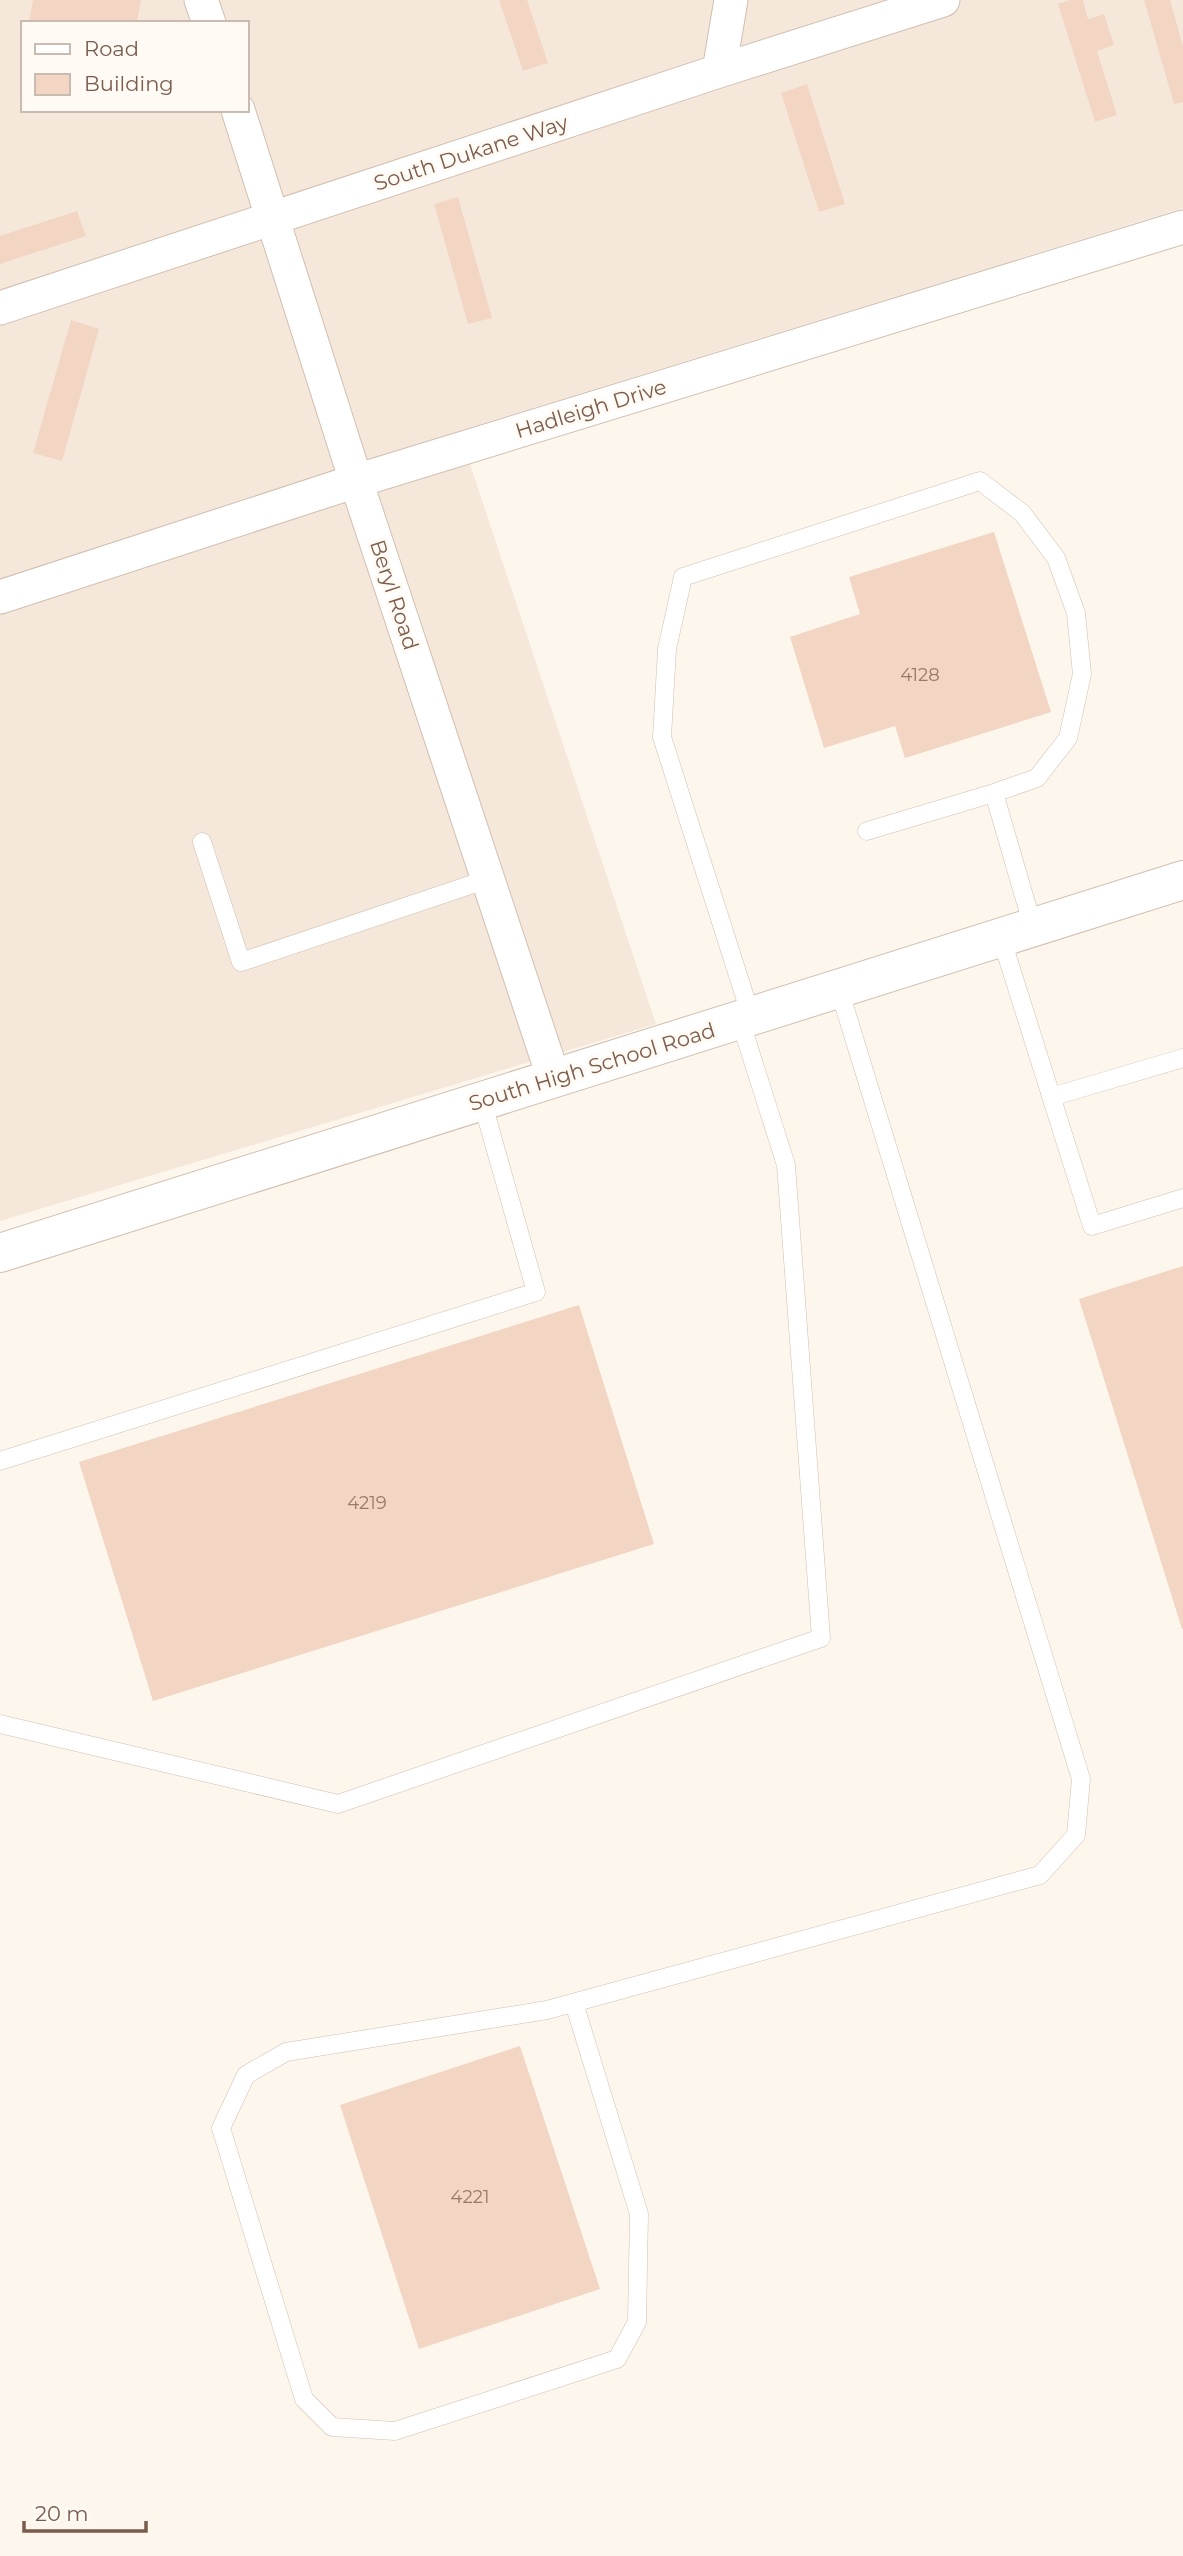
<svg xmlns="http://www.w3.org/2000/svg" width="1183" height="2556" font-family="Montserrat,sans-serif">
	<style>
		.residential { fill: #f5e8da; fill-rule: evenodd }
		.building { fill: #f3d5c3 }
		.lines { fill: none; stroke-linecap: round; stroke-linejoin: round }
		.service-casing { stroke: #d1beb0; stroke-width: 19 }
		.minor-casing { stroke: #d1beb0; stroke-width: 35 }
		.tertiary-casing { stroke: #d1beb0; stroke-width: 40 }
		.service { stroke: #fff; stroke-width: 18 }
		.minor { stroke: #fff; stroke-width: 33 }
		.tertiary { stroke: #fff; stroke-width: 38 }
		.labels { text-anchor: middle; stroke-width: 6; stroke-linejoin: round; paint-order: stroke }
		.number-label { font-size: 18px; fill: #987a6a }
		.street-label { font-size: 21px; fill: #7a5c4d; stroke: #fffaf3 }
	</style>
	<rect width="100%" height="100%" fill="#fdf6ec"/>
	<path class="residential" d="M0 0H1183V208L459 431 656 1024 0 1221ZM23 23H247V110H23Z"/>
	<path class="building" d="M33 0H141L137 23H43L29 21Z
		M499 0H527L548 63 523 71Z
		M1070 0H1083L1088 19 1104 14 1114 45 1097 51 1117 115 1095 122 1058 4Z
		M1144 0H1170L1183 46V102L1174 104Z
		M807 84 845 204 819 212 781 93Z
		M458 197 492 318 468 324 434 204Z
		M77 211 86 236 0 264V236Z
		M71 320 99 329 62 461 33 453Z
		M994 532 1051 712 905 758 895 726 824 748 790 637 860 614 849 577Z
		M1183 1266V1629H1182L1079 1299Z
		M579 1305 654 1544 153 1701 79 1462Z
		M520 2046 600 2289 419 2349 340 2105Z"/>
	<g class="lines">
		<g class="service-casing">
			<path id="service" d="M867 831 994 793
				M202 842 241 962 488 879
				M1001 937 1092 1226 1183 1198
				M751 1016 662 737 667 649 683 577 980 481 1022 513 1056 558 1076 613 1082 674 1068 738 1037 778 994 793 1033 927
				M1051 1097 1183 1058
				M0 1461 536 1292 482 1101
				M0 1724 338 1804 821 1638 786 1165 740 1020
				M574 2003 639 2214 637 2322 617 2359 395 2431 332 2427 304 2399 221 2128 246 2075 286 2052 547 2010 1040 1875 1076 1835 1081 1779 839 989"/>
		</g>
		<g class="minor-casing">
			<path id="minor" d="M201 0 209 23
				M719 71 731 0
				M238 110 356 481 554 1079
				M0 308 719 71 943 0
				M0 597 356 481 1183 227"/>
		</g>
		<g class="tertiary-casing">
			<path id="tertiary" d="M0 1253 1183 880"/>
		</g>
		<use href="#service" class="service"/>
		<use href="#minor" class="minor"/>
		<use href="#tertiary" class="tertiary"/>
	</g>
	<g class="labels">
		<g class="number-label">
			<text x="920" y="681">4128</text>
			<text x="367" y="1509">4219</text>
			<text x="470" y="2203">4221</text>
		</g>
		<g class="street-label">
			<text transform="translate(471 153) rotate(-18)" y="7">South Dukane Way</text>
			<text transform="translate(591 409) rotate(-17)" y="7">Hadleigh Drive</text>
			<text transform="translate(394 595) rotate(72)" y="7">Beryl Road</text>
			<text transform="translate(592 1067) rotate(-17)" y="7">South High School Road</text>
		</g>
	</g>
	<rect x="21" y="21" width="228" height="91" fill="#fffaf3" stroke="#cabbb1" stroke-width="2"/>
	<rect x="35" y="44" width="35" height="10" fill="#ffffff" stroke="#cabbb1" stroke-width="2"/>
	<text x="84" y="56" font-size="21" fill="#7a5c4d">Road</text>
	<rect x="35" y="74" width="35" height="21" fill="#f3d5c3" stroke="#cabbb1" stroke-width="2"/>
	<text x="84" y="91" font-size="21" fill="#7a5c4d">Building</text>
	<path d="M24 2521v10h122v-10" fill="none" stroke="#7a5c4d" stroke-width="3.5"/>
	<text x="35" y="2521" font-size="21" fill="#7a5c4d" stroke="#fffaf3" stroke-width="5" paint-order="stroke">20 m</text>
</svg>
